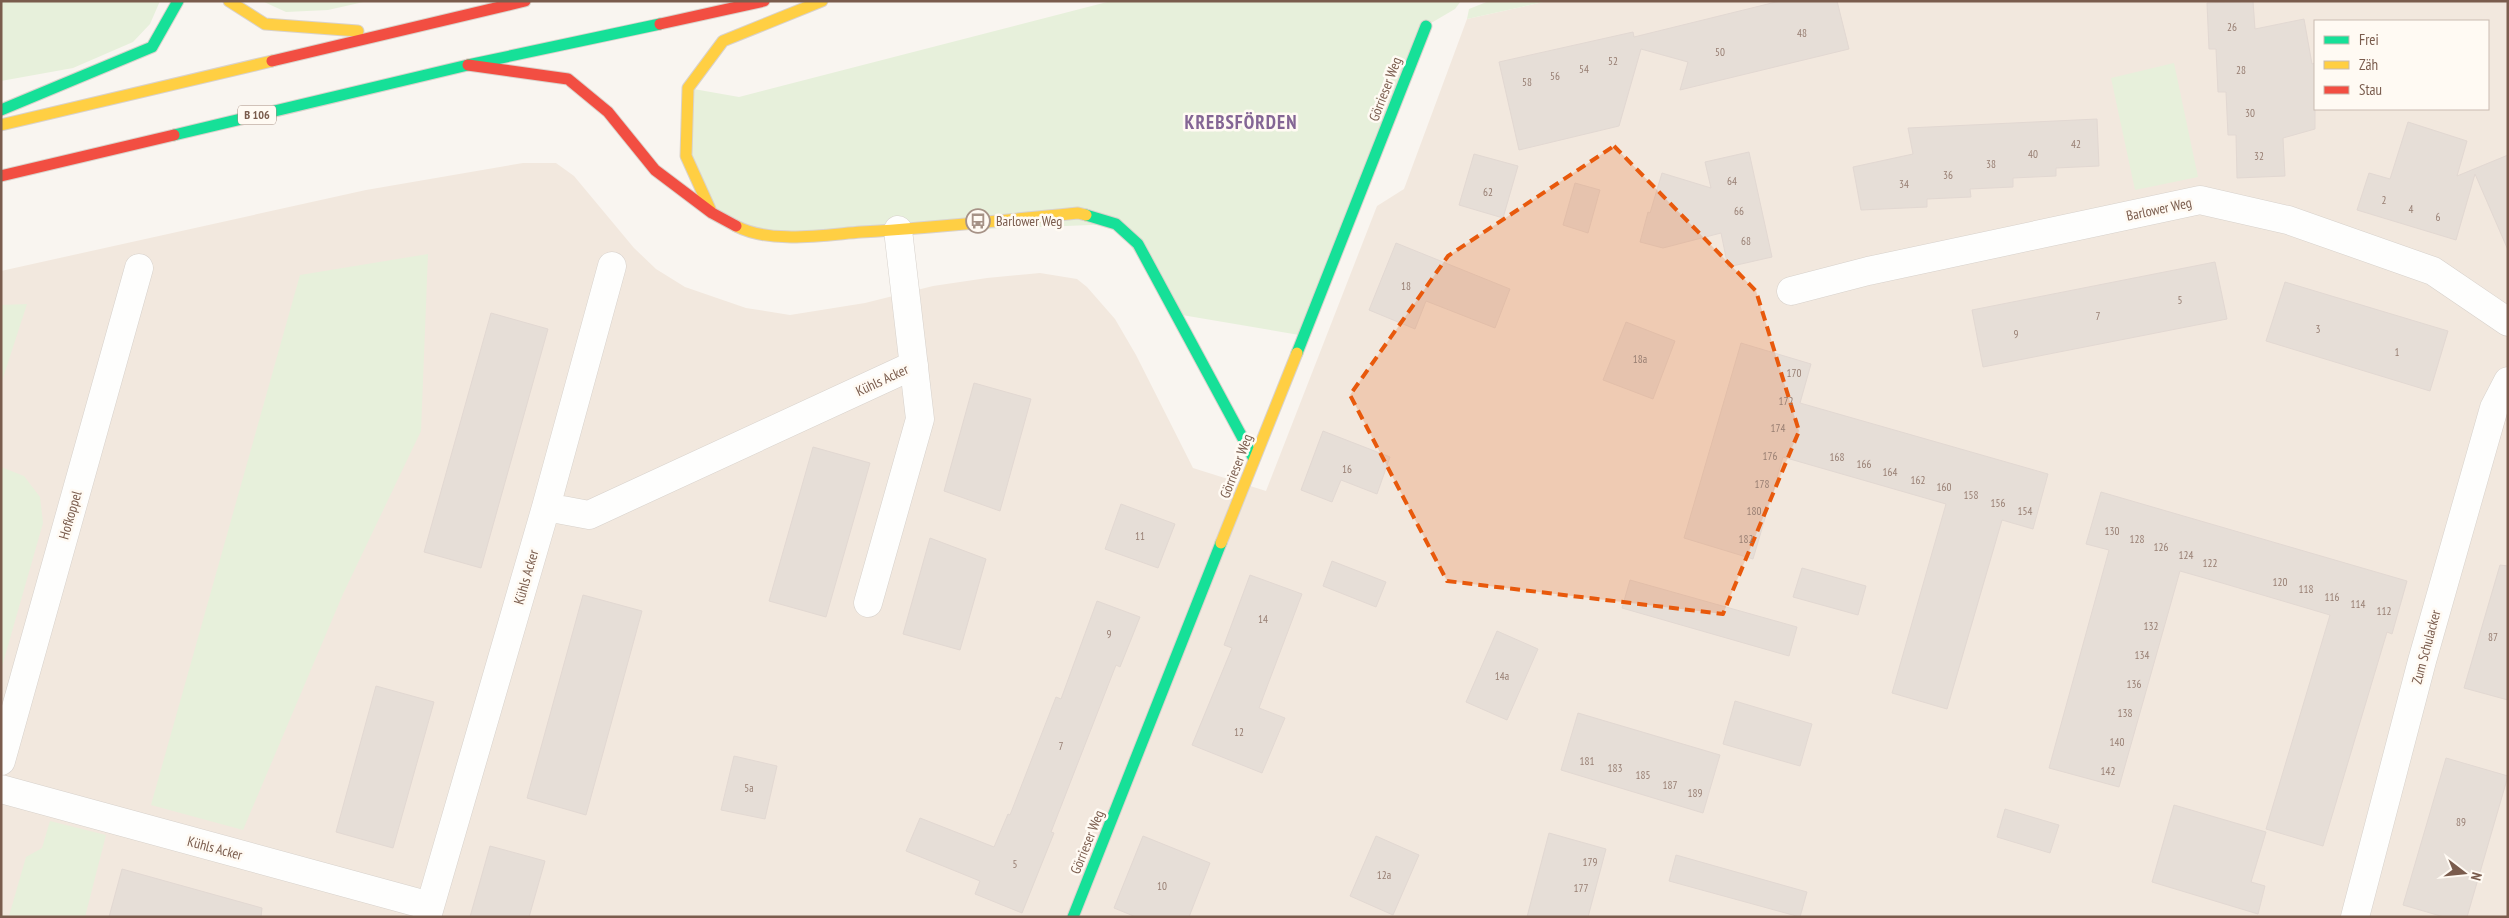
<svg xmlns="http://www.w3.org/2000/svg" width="2509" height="918" font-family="'PT Sans Narrow',sans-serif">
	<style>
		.residential { fill: #f2e8de; fill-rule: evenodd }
		.green { fill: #e7f0db }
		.building { fill: #e6ded7; stroke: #e2d8d2 }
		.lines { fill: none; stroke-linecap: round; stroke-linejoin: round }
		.street-casing { stroke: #d7d1cb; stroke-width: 29 }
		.fast-casing { stroke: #d9d2cb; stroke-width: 13 }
		.slow-casing { stroke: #d9d2cb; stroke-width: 13 }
		.jam-casing { stroke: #d9d2cb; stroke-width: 13 }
		.street { stroke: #fefefd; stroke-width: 28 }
		.fast { stroke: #16e098; stroke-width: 11 }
		.slow { stroke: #ffcf43; stroke-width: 11 }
		.jam { stroke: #f24e42; stroke-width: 11 }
		.marked { fill: #e8590c; fill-opacity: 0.2; stroke: #e8590c; stroke-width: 4; stroke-dasharray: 10 6; stroke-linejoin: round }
		.labels { text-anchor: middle; stroke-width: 5; stroke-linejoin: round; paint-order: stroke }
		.number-label { font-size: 11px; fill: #977e72 }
		.shield { fill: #fffaf3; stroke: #a28b7f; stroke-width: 1 }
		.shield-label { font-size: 12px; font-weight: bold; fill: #7a5c4d }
		.street-label { font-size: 14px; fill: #7a5c4d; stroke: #fffaf3 }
		.poi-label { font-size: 14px; fill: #7a5c4d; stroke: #fffaf3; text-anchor: start }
		.district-label { font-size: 19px; font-weight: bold; letter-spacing: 1px; fill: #846695; stroke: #fffaf3 }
	</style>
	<rect width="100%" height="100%" fill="#f9f5f0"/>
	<path class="residential" d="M1548 1H2508V917H1V271L366 190 523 163H556L574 176 634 248 656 269 685 287 746 308 790 315 865 303 933 286 987 278 1040 273 1077 279 1087 287 1115 319 1136 355 1193 468 1266 491 1377 206 1404 189 1467 19ZM2315 21H2488V109H2315Z"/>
	<path class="green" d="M1 1H160L150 24 133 42 73 68 1 81Z
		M262 1H368L328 10 286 12Z
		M1111 1H1461L1455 9 1426 26 1305 336 1176 314 1116 224 786 237 712 213 686 156 688 88 739 97Z
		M1489 1H1548L1467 19 1469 9Z
		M2174 63 2198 177 2135 190 2111 78Z
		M428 254 421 431 343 594 243 830 151 805 300 275Z
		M27 304 1 384V305Z
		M1 467 24 476 40 497 43 523 1 670Z
		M50 821 106 835 85 917H1V915L9 916 26 857 42 848Z"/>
	<path class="building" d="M1780 1H1837L1849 49 1680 90 1688 62 1641 49 1619 126 1519 150 1499 62 1633 32 1634 37Z
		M2253 1 2255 29 2304 19 2312 64 2315 63V129L2283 138 2285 176 2237 178 2236 135H2228L2226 92H2218L2216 49H2209L2207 3Z
		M2097 119 2099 166 2056 168V176L2013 178V187L1970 189 1971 197 1927 199V207L1861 210 1853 167 1913 154 1908 128Z
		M2408 122 2467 141 2457 176 2508 155V250L2475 174 2456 240 2357 210 2369 173 2390 179Z
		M1749 152 1772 257 1728 267 1721 233 1663 248 1640 242 1648 212 1650 213 1662 173 1711 188 1705 162Z
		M1474 154 1518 166 1503 218 1459 205Z
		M1575 183 1600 190 1588 233 1563 225Z
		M1396 243 1510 289 1495 328 1426 301 1415 329 1369 310Z
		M2215 262 2227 319 1983 367 1972 310Z
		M2285 282 2448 331 2430 391 2266 341Z
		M491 313 548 329 481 568 424 552Z
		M1626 322 1675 341 1653 399 1603 380Z
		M1741 343 1811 364 1800 403 2048 474 2033 529 2002 520 1947 709 1892 693 1946 504 1783 457 1753 559 1684 538Z
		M974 383 1031 399 1000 511 944 491Z
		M1323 431 1390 457 1377 494 1341 480 1332 502 1301 490Z
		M813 447 870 463 826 617 769 601Z
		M2101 492 2407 581 2392 634 2387 632 2323 846 2266 829 2330 615 2222 583 2180 571 2119 787 2049 768 2109 550 2086 544Z
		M1121 504 1175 524 1158 568 1105 549Z
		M930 538 986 559 960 650 903 634Z
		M1332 561 1386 582 1376 607 1323 586Z
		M2500 565 2508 566V700L2464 688Z
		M1802 568 1866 586 1858 615 1793 597Z
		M1250 575 1302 594 1259 708 1285 718 1262 773 1192 745 1232 648 1224 645Z
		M1630 580 1797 627 1789 656 1622 608Z
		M583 595 642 611 586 815 527 798Z
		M1097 601 1140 617 1120 667 1116 665 1051 832 1054 833 1022 913 975 894 980 881 906 851 920 818 994 847 1008 814 1010 815 1056 697 1061 699Z
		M1497 631 1538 649 1507 720 1466 702Z
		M376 686 434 702 393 848 336 832Z
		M1735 701 1812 724 1800 766 1723 744Z
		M1578 713 1720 755 1703 813 1561 770Z
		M734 756 777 766 765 819 721 810Z
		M2446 758 2508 776 2467 917H2444L2403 905Z
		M2174 805 2266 832 2251 882 2265 886 2258 914 2152 882Z
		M2005 809 2059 825 2050 853 1997 837Z
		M1549 833 1606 849 1588 917H1527Z
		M1143 836 1210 863 1189 917H1136L1114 908Z
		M1376 836 1419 855 1393 915 1350 896Z
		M490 846 545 861 529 917H470Z
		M1676 855 1807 892 1800 917 1669 881Z
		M122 869 262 908 261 917H109Z"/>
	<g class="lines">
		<g class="street-casing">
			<path id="street" d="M1791 291 1868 271 2200 200 2288 220 2433 271 2508 322
				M546 507 589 515 914 365
				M868 603 920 419 898 230
				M1 761 139 268
				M1 789 430 906
				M427 917 546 507 612 266
				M2355 917 2422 661 2494 408 2508 381"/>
		</g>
		<g class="fast-casing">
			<path id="fast" d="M1 110 152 47 178 1
				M174 135 468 65 660 24
				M1086 215 1116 224 1138 244 1254 459
				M1297 353 1426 26
				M1073 917 1221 543"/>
		</g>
		<g class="slow-casing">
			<path id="slow" d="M229 1 265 24 358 31
				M1 125 272 61
				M710 209 686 156 688 88 723 41 822 1
				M736 226C770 244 823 235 861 232 933 228 1006 220 1078 213L1086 215
				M1221 543 1297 353"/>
		</g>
		<g class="jam-casing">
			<path id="jam" d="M660 24 764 1
				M272 61 525 1
				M468 65 568 79 608 112 655 170 712 213 736 226
				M1 176 174 135"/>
		</g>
		<use href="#street" class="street"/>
		<use href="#fast" class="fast"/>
		<use href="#slow" class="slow"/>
		<use href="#jam" class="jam"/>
	</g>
	<path class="marked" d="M1614 146 1756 291 1799 431 1723 614 1447 581 1350 395 1448 256Z"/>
	<defs>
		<g id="bus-ring" transform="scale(1.25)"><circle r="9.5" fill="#fffaf3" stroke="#a69286" stroke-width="1.5"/><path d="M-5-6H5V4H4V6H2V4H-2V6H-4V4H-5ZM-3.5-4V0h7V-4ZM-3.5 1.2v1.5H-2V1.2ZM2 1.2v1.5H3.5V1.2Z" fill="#a69286"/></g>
	</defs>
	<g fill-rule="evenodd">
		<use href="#bus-ring" x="978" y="221"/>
	</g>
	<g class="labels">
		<g class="number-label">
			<text x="2232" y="31">26</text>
			<text x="1802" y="37">48</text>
			<text x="1720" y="56">50</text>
			<text x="1613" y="65">52</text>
			<text x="1584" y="73">54</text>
			<text x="2241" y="74">28</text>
			<text x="1555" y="80">56</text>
			<text x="1527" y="86">58</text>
			<text x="2250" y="117">30</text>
			<text x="2076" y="148">42</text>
			<text x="2033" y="158">40</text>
			<text x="2259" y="160">32</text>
			<text x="1991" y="168">38</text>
			<text x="1948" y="179">36</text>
			<text x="1732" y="185">64</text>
			<text x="1904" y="188">34</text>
			<text x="1488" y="196">62</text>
			<text x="2384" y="204">2</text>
			<text x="2411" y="213">4</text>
			<text x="1739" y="215">66</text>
			<text x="2438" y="221">6</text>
			<text x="1746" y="245">68</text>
			<text x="1406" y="290">18</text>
			<text x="2180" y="304">5</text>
			<text x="2098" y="320">7</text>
			<text x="2318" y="333">3</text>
			<text x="2016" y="338">9</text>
			<text x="2397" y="356">1</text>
			<text x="1640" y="363">18a</text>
			<text x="1794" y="377">170</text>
			<text x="1786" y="405">172</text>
			<text x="1778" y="432">174</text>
			<text x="1770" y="460">176</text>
			<text x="1837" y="461">168</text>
			<text x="1864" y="468">166</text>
			<text x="1347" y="473">16</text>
			<text x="1890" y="476">164</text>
			<text x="1918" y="484">162</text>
			<text x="1762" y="488">178</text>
			<text x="1944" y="491">160</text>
			<text x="1971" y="499">158</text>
			<text x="1998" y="507">156</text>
			<text x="1754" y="515">180</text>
			<text x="2025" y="515">154</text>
			<text x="2112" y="535">130</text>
			<text x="1140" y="540">11</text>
			<text x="1746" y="543">182</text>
			<text x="2137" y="543">128</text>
			<text x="2161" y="551">126</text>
			<text x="2186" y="559">124</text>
			<text x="2210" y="567">122</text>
			<text x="2280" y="586">120</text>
			<text x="2306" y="593">118</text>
			<text x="2332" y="601">116</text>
			<text x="2358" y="608">114</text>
			<text x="2384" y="615">112</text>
			<text x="1263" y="623">14</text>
			<text x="2151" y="630">132</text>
			<text x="1109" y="638">9</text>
			<text x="2493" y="641">87</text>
			<text x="2142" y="659">134</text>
			<text x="1502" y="680">14a</text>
			<text x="2134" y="688">136</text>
			<text x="2125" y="717">138</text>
			<text x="1239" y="736">12</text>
			<text x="2117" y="746">140</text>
			<text x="1061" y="750">7</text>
			<text x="1587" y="765">181</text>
			<text x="1615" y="772">183</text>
			<text x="2108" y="775">142</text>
			<text x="1643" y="779">185</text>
			<text x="1670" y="789">187</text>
			<text x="749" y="792">5a</text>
			<text x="1695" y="797">189</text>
			<text x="2461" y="826">89</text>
			<text x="1590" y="866">179</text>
			<text x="1015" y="868">5</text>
			<text x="1384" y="879">12a</text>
			<text x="1162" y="890">10</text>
			<text x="1581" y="892">177</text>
		</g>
		<rect class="shield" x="238" y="105.5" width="38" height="19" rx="4"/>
		<g class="shield-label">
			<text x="257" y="119">B 106</text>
		</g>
		<g class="street-label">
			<text transform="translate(1385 89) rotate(-69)" y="5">Görrieser Weg</text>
			<text transform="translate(2159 209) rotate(-12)" y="5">Barlower Weg</text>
			<text transform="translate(882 380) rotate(-25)" y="5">Kühls Acker</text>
			<text transform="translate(1236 466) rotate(-69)" y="5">Görrieser Weg</text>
			<text transform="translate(70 515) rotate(-74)" y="5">Hofkoppel</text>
			<text transform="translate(526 577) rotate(-74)" y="5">Kühls Acker</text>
			<text transform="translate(2426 647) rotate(-75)" y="5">Zum Schulacker</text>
			<text transform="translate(1087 842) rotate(-68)" y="5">Görrieser Weg</text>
			<text transform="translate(215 848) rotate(15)" y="5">Kühls Acker</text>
		</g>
		<g class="poi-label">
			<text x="996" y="226">Barlower Weg</text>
		</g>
		<g class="district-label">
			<text x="1241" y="129">KREBSFÖRDEN</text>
		</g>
	</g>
	<rect width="2509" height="918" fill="none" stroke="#7a5c4d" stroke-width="5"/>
	<rect x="2314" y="20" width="175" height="90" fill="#fffaf3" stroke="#cabbb1"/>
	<rect x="2324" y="36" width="25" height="8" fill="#16e098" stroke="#cabbb1"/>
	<text x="2359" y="45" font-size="15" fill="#7a5c4d">Frei</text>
	<rect x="2324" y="61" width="25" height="8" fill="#ffcf43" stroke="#cabbb1"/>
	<text x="2359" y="70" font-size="15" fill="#7a5c4d">Zäh</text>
	<rect x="2324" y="86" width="25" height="8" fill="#f24e42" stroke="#cabbb1"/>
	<text x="2359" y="95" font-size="15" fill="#7a5c4d">Stau</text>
	<g transform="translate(2464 873) rotate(106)" stroke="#fffaf3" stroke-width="4" paint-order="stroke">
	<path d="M0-4L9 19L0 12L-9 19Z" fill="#7a5c4d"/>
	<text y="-8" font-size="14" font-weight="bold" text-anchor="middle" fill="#7a5c4d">N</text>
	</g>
</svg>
